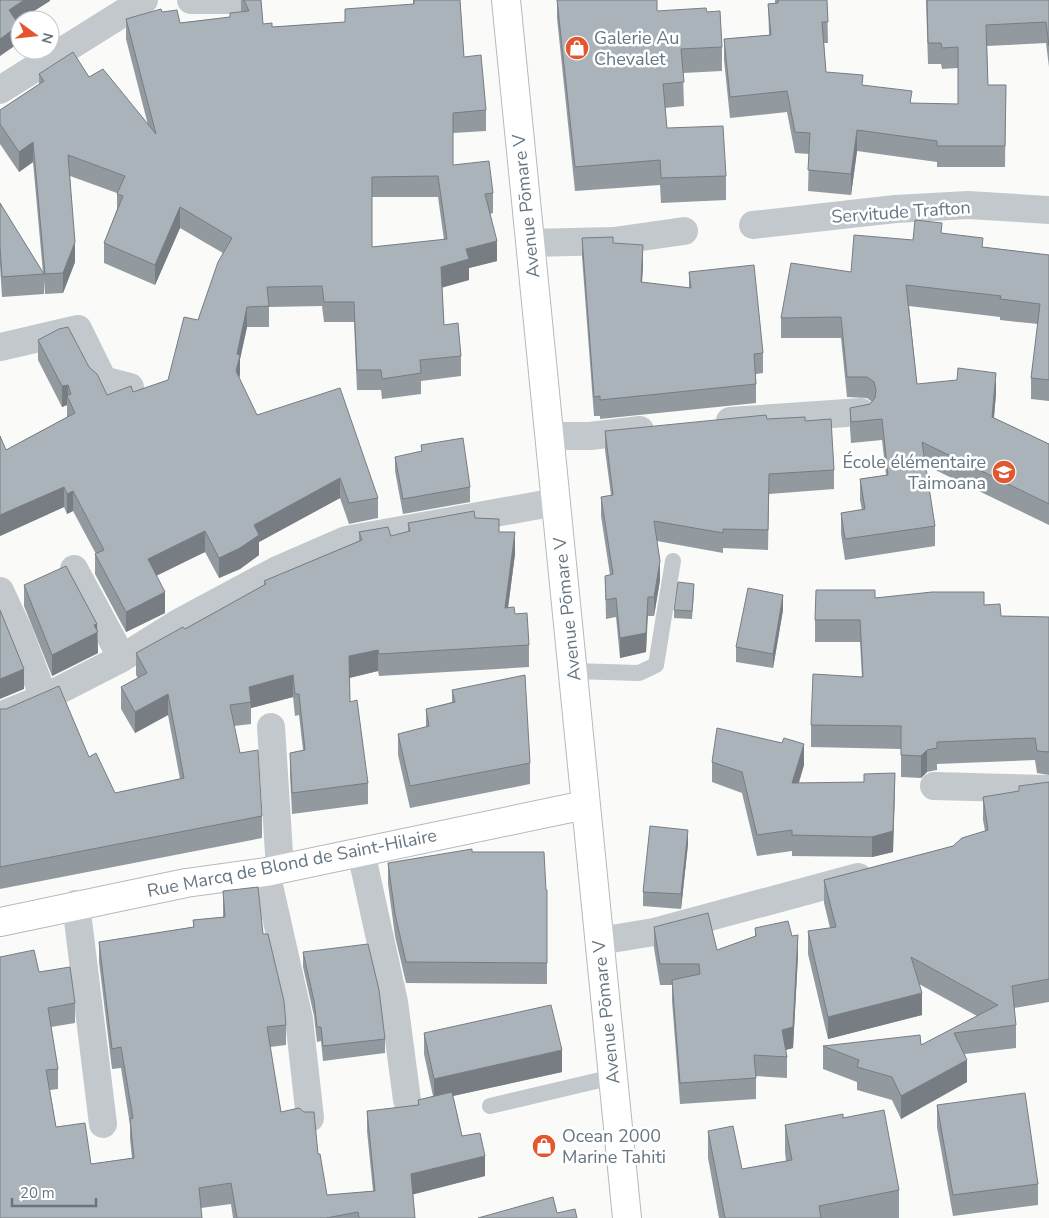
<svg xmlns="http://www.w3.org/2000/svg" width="1049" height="1218" font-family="'Nunito Sans',sans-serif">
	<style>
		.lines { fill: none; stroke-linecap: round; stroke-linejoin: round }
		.secondary-casing { stroke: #b3babf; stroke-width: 30 }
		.lane { stroke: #c3c8cc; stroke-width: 16 }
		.street { stroke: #c3c8cc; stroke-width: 28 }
		.secondary { stroke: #fff; stroke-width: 28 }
		.wall { fill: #929a9f; fill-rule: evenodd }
		.shaded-wall { fill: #777d82 }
		.building { fill: #aab3b9; stroke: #777d82; fill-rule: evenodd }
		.labels { text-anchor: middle; stroke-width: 5; stroke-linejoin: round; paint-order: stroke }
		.poi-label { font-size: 18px; fill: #657683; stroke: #fff; text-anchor: start }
		.street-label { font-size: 18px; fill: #657683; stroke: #fff }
	</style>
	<rect width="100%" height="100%" fill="#fafaf8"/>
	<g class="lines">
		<g class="secondary-casing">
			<path id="secondary" d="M506 0 627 1218
				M0 922 186 883 266 872 585 805"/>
		</g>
		<path class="lane" d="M573 671 639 673 656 665 673 561
			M490 1106 613 1077"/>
		<path class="street" d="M191 0H235
			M0 90 144 0
			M753 225 895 209 968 205 1049 210
			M530 243 614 241 684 231
			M0 347 78 329 103 380 130 387
			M730 421 861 412
			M550 436H590L640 430
			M74 569 122 658
			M0 591 19 632 44 698
			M0 716 44 698 122 658 178 623 277 570 346 540 556 502
			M271 727 280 869
			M934 786 1049 789
			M361 852 394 1002 407 1100
			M266 872 299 1019 310 1118
			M76 904 103 1124
			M599 941 654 932 858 877"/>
		<use href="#secondary" class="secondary"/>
	</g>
	<path class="wall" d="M241 0H261L263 24 272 27 345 22 413 4V0H460L464 57 486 110V131L453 133V165L493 193V213L490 214 497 261 469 268V280L442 287 444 325 461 356V376L421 381V394L382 399 381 390H357L354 322H324L322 306 269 307V327H247L240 359 239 378 257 415 378 498V518L349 524 340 498 259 542V555L240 569 219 578 205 552 156 575 165 613 126 632 95 574V554H96L73 511 67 514 64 507 0 536V436L6 450 67 417V405L62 407 38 360V340L89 367 107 395 133 392 168 380 198 320 223 253 180 228 155 285 104 263V243L117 209V193L70 176 75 262 63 293 45 294 44 280V294L2 297 0 266V203L43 273 33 162 19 172 0 144V110L39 84V74L89 77 148 125 126 39V19L162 12 180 23 230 17 241 12ZM372 197H438L444 240 372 247Z
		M557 0H657V11L707 12 722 47V71L683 73 684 106 665 108 667 128 726 176V200L661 203 660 185 575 191 557 18Z
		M775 0H827L828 43H824L826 72 863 85 912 104H958V68L942 69 941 64H928L926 0H1049V67L1046 43 987 46 988 85H1006L1005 167H937V162L857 151 851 195 808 191 809 154 795 153 787 112 730 118 724 60V39L769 35 768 4 775 3Z
		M942 233 983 247 1049 255V401L1031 399V378L1038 324 1000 320V317L909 306 917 384 996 393 994 418 1049 444V525L925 465 935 526V546L845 560 841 534V513L862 510 860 500V479L886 475 882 440 851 443 850 428V408L870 404 872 402 867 398 847 397 841 338H781V318L851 272 913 240Z
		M582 238 613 243 643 264 642 282 689 288V272L763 353V373L756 374V403L600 419V416H594L582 257Z
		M767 419 805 421 834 470V489L769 494 768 550 723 548V553L657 541 660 580 654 616H648L646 652 620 658 616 617 606 619 605 576 610 575 601 516V497L611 495 605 450V431Z
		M395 457 470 487V502L403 514 395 471Z
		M475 518 499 532 515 554 508 608 515 614 529 645V667L379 676 378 671 349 678 350 702 368 783V804L292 814 290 775V753L303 750 299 715 295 716 293 697 251 708V724L234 726 240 753 262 816V838L0 889V709L89 757 115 793 180 779 168 715 135 733 121 709V687L138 678 136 675V653L185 629 264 585V581L359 541V532L391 536 408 532V523Z
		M24 585 97 624 98 653 52 676 24 606Z
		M694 592 692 619 674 618V610Z
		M875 598 984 605 1001 616 1049 617V775L1037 773 1035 760 937 764V770L927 772 921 778 901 777V749L811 747V725L862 677 860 642H815V620Z
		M783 610 773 668 736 662V647Z
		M452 690 530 763V784L410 808 398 755V734L426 727V709L452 702Z
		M712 762 804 765 799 783 895 794 893 852 872 857 792 856V851L757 856 742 793 712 782Z
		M1049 782V1002L1014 1008 1016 1025V1048L965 1054 967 1082 901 1119 892 1100 857 1090V1082L823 1069V1046L921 1045 977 1016 919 984 922 1015 828 1039 808 954V931L830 928 824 903V880L953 846 985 831 983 820V797L1019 791Z
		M688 844 681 909 643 906V892Z
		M472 852 546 890H547V984L406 983 395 936 388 884V863Z
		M223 891 263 934 286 1025V1045L270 1047 281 1112 318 1154 327 1195 373 1191 367 1131V1111L418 1105V1100L433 1096 424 1054V1033L562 1072 453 1096 462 1136 485 1176 413 1194 415 1218H233L231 1204 201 1208 0 1218 39 972 75 1003V1023L51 1027 58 1069V1089L50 1090 56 1127 91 1164 132 1158 130 1139V1125L121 1068 112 1069 99 962V942L193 927V920L223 917Z
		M654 927 717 950 755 936V928L792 936 798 955 793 1048 785 1050 787 1057V1078L756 1076V1099L680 1104 672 1001V985H660L654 948Z
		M303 952 385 1039V1053L323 1061 321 1041 317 1042 314 1016 303 967Z
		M937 1105 1038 1184V1205L953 1216 937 1127Z
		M843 1118 899 1190V1218H719L708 1158V1131L742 1169 786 1161 785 1152V1125Z"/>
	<path class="shaded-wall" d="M24 0H50V1L9 27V10Z
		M19 25V43L0 56V39Z
		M857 130V151L851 195V174Z
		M33 142V162L19 172V152Z
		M180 207V228L155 285V265Z
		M497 241V261L469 268V280L441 288V267L466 249Z
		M75 242V262L63 293V273Z
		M643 245V264L641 301V282Z
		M247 307V327L240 359V375L236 391 237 354Z
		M996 373V393L992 438V417Z
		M68 385V399L67 396V405L62 407V386Z
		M340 478V498L259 542V555L240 569 219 578V558L254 525Z
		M64 487V507L0 536V515Z
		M73 491V511L67 514V494Z
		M205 531V552L148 580V559Z
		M515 532V554L505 630V608Z
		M660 561V580L654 616V597Z
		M165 592V613L126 632V612Z
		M783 595V610L773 668V654Z
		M648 597 646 652 620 658V638Z
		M97 624 98 653 52 676V655Z
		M378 650V671L349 678V656Z
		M24 669V689L0 699V679Z
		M293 675V697L251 708 249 687Z
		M168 694V715L135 733V712Z
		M804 744V765L792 803V783Z
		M927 750V772L921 778V756Z
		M895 773 893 852 872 857V837Z
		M688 830V844L681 909V894Z
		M798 935V955L793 1048 782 1051V1030Z
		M922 993V1015L828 1039V1017Z
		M562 1050V1072L434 1100V1079Z
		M967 1060V1082L901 1119V1096Z
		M485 1156V1176L411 1195V1174Z"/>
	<path class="building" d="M0 0H24L9 10 19 25 0 39Z
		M244 0H261L263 24 272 23V27L345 22V9L414 4V0H460L464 57 481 55 486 110 453 113V165L489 161 493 193 485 194 497 241 466 249 469 259 441 267 444 325 458 323 461 356 420 360 421 373 382 379 381 370H357L354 302H324L322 286 267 287 269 306 247 307 237 354 240 355 236 371 257 415 340 388 378 498 349 503 340 478 254 525 259 535 240 548 219 558 205 531 148 559 165 592 126 612 95 554 104 550 73 491 67 494 64 487 0 515V436L6 450 75 413 67 396 71 394 68 385 62 386 38 340 59 329 68 327 89 367 97 374 107 395 131 386 133 392 168 380 184 317 198 320 218 262 232 238 180 207 155 265 104 243 123 196 117 194 125 176 68 155 75 242 63 273 45 274 33 142 19 152 0 124V110L44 81 39 74 73 52 89 77 103 69 156 134 126 19 161 9 162 12 177 10 180 23 230 17V13L249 11ZM438 176 447 239 372 247V177Z
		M557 0H657V11L706 8 707 12 720 11 722 47 681 49 684 82 663 84 667 128 723 126 726 176 661 178 660 160 575 167Z
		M778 0H827L828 22H822L826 72 863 75 862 85 912 91 910 103 958 104V47L942 48 941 43H928L927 0H1049V46L1046 22 986 25 988 85H1006L1005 146H937V141L857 130 851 174 808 170 810 133 795 132 787 91 730 97 724 39 771 35 768 4 778 3Z
		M0 203 44 274 2 277 0 246Z
		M915 220 942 223 941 233 983 238 982 247 1049 255V380L1031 378 1040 304 1000 299 1001 296 906 285 917 384 957 380 958 368 996 373 992 417 1049 444V504L922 442 935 526 845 539 841 513 865 509 860 479 888 475 882 419 851 422 850 408 870 404 875 398 876 390 874 382 867 377H847L841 317 781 318 791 263 851 272 854 235 913 240Z
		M613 237V243L643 245 641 282 691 288 689 272 754 265 763 353 754 354 756 384 600 400V396L594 397 582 238Z
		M766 415 767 419 805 417V421L831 419 834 470 769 474 768 530 723 529V533L654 521 660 561 654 597H648L646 633 620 638 616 598 606 600 605 576 613 574 601 497 613 495 605 431Z
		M463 438 470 487 403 499 395 457 422 451 421 445Z
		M474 511 475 518 499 519V532H515L505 608 514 607 515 614 527 613 529 645 379 654 378 650 349 656 350 702 357 700 368 783 292 793 290 753 305 750 299 694H295L293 675 249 687 251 702 230 705 240 753 258 750 262 816 0 867V709H6L59 686 89 757 96 753 115 793 184 778 168 694 135 712 121 687 147 673 136 653 183 627 185 629 266 584 264 581 362 540 359 532 388 527 391 536 410 531 408 523Z
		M66 566 97 624 94 625 98 632 52 655 24 585Z
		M678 582 694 584 692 611 674 610Z
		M748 588 783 595 773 654 736 647Z
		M816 590H875V598L932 592H984V605L1000 604 1001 616 1049 617V752L1037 751 1035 738 937 742V748L927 750 921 756 901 755V726L811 725 813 674 863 677 860 620H815Z
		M0 610 24 669 0 679Z
		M525 675 530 763 410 786 398 734 429 726 426 709 455 702 452 690Z
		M717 728 782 743 784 738 804 744 792 783 864 782V774L895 773 893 831 872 837 792 835V830L757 835 742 772 712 762Z
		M1049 782V979L1012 986 1016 1025 954 1033 967 1060 901 1096 892 1077 857 1067 859 1060 823 1046 920 1035 921 1045 998 1005 911 957 922 993 828 1017 808 931 836 927 824 880 953 846 962 838 988 830 983 797 1019 791V786Z
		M650 826 688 830 681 894 643 892Z
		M472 849V852H544L546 890H547V963L406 962 395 914 388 863Z
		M258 887 263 934H268L284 1001 286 1025 267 1027 281 1112 299 1108 304 1112H314L318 1154H320L327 1195 375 1191 367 1111 419 1105 418 1100 452 1092 462 1136 480 1133 485 1156 411 1174 415 1218H359L358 1212 326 1218H237L231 1183 199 1188 202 1218H0V957L34 950 39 972 70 967 75 1003 48 1008 58 1069 46 1070 56 1127 85 1123 91 1164 134 1158 130 1119 133 1118 121 1047 112 1049 99 942 194 927 193 920 225 917 223 891Z
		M708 913 717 950 756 936 755 928 788 921 792 936 798 935 793 1027 782 1030 787 1057 754 1055 756 1078 680 1083 672 980 700 974 699 964H660L654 927Z
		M368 944 379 990 385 1039 323 1046 321 1027H317L314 1001 303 952Z
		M551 1005 562 1050 434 1079 424 1033Z
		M1025 1093 1038 1184 953 1195 937 1105Z
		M884 1110 899 1190 819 1206 821 1218H725L708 1131 733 1126 742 1169 792 1160 785 1125 843 1114V1118Z
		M553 1197 557 1213 575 1209 577 1218H478Z"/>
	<defs>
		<g id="shop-disc" transform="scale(1.25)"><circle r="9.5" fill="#e4572e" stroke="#fff"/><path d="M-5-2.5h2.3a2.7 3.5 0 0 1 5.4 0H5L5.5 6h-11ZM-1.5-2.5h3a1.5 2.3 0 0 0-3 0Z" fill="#fff"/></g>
		<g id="school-disc" transform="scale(1.25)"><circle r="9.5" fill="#e4572e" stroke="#fff"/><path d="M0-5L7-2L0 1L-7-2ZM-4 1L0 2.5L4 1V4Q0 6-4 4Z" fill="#fff"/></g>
	</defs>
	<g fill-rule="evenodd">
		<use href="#shop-disc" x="577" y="48"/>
		<use href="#school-disc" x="1004" y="472"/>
		<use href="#shop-disc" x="544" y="1146"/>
	</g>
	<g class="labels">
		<g class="poi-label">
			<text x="594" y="44">Galerie Au<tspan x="594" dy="21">Chevalet</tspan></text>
			<text x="986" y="468" text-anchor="end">École élémentaire<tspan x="986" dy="21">Taimoana</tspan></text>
			<text x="562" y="1142">Ocean 2000<tspan x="562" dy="21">Marine Tahiti</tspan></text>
		</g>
		<g class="street-label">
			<text transform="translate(526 206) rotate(-96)" y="6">Avenue Pōmare V</text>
			<text transform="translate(901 212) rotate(-4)" y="6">Servitude Trafton</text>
			<text transform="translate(567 609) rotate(-96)" y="6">Avenue Pōmare V</text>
			<text transform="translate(292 863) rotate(-11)" y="6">Rue Marcq de Blond de Saint-Hilaire</text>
			<text transform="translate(606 1012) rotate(-96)" y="6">Avenue Pōmare V</text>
		</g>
	</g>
	<g transform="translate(35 35) rotate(105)"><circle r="24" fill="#ffffff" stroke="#c1c8cd"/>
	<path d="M0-4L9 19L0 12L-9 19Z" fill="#e4572e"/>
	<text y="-8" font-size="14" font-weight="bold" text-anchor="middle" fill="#657683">N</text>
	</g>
	<path d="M12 1198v8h84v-8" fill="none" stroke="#657683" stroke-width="2.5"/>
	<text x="20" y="1198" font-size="15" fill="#657683" stroke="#ffffff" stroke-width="4" paint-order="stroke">20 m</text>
</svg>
